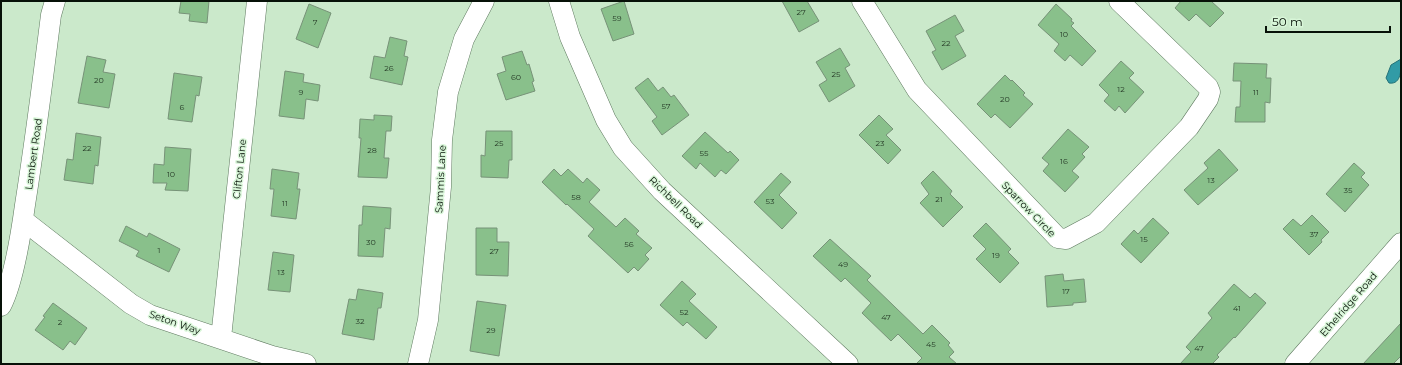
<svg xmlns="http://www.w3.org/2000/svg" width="1402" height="365" font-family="Montserrat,sans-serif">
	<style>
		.water { fill: #319ba6; stroke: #247277 }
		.building { fill: #89c08b; stroke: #779278 }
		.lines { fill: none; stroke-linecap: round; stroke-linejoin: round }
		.minor-casing { stroke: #5e795f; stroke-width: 21 }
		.minor { stroke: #fff; stroke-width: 20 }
		.labels { text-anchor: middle; stroke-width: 3; stroke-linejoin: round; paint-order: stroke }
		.number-label { font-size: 8px; fill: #283d29 }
		.street-label { font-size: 10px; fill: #071108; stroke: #d8f6d8 }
	</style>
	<rect width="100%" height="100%" fill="#cbe9cb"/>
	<path class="water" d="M1401 59C1401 68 1402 85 1389 83L1386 78 1391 65Z"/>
	<path class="building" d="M181 1H209L207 23 189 21 190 14 179 13Z
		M624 1 634 34 613 41 601 9Z
		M782 1H807L819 21 799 32Z
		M1181 1H1211L1224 13 1210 27 1196 14 1189 21 1175 8Z
		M309 4 331 13 318 48 296 39Z
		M1056 4 1072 19 1071 21 1074 23 1071 26 1096 51 1082 66 1070 55 1065 61 1054 51 1059 44 1038 25Z
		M955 15 964 31 955 36 966 56 942 70 932 52 936 50 926 31Z
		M390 37 407 41 404 56 408 57 402 85 370 78 374 56 385 58Z
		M840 48 850 65 845 68 855 86 829 102 819 85 827 80 816 62Z
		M522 51 527 65 529 64 534 81 532 82 535 91 506 100 497 74 506 71 502 57Z
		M87 56 106 60 103 72 115 74 109 108 78 103Z
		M1121 61 1134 73 1129 78 1144 92 1125 113 1119 106 1115 111 1104 101 1109 95 1099 85Z
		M1234 63 1267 64 1266 78H1271L1270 103 1265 102V122H1235L1236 107H1240L1241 81H1233Z
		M285 71 304 74 303 82 320 85 318 101 306 99 304 119 279 116Z
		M174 73 202 77 199 96 196 95 192 122 168 119Z
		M1005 75 1011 81 1012 80 1025 93 1023 95 1033 104 1010 128 995 114 991 118 977 104Z
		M648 78 658 91 663 87 671 97 674 95 689 115 662 135 652 121 657 117 635 88Z
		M374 115 392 116 391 131H386L384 158H389L387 178 358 177 361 138H359L360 119 374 120Z
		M879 115 893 129 886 135 901 150 888 164 859 135Z
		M1068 129 1089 147 1082 154 1085 157 1072 171 1079 177 1065 192 1043 171 1049 164 1042 158Z
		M486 131H512V160H509L508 178 481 177V155L485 156Z
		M705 132 728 153 730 151 739 160 726 174 721 170 715 177 700 163 696 169 682 156Z
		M76 133 101 137 98 166 95 165 93 184 64 180 67 159 73 160Z
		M165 147 191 149 188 191 165 190 167 183H153L154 164 164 165Z
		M1219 149 1238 170 1198 205 1184 190 1208 168 1204 163Z
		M1354 163 1365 173 1361 177 1369 185 1345 212 1326 194Z
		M272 169 299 173 297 189H300L296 219 271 216 274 189H270Z
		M554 169 561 176 568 169 583 183 587 178 600 190 589 202 616 227 625 218 639 231 636 234 652 248 645 255 649 259 638 271 634 267 628 273 588 236 594 229 567 204 566 205 542 182Z
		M933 171 952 191 950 194 963 207 943 227 920 203 929 194 921 183Z
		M781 173 791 182 779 195 797 213 782 229 754 202Z
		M363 206 391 208 390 229 385 228 383 257 358 256 359 225H362Z
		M1312 215 1329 232 1321 240 1322 242 1309 255 1283 229 1293 219 1301 226Z
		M1153 218 1169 233 1141 263 1121 244 1134 230 1138 234Z
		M986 223 1011 249 1008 252 1019 263 1000 283 976 259 986 249 973 236Z
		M126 226 147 237 149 233 180 249 169 272 136 256 139 251 119 241Z
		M476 228H497V242H509L508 276 476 275Z
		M830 239 871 276 867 280 923 334 932 325 950 343 948 345 954 352 949 357 957 364H916L922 358 898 334 891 341 862 313 871 303 845 278 841 282 813 256Z
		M273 252 294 255 290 292 268 290Z
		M1063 274 1064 281 1084 279 1086 302 1073 303V305L1047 307 1045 276Z
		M682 281 696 294 689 301 717 327 706 339 687 322 683 326 660 305Z
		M1234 284 1250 298 1255 293 1266 303 1235 338 1234 337 1217 355 1219 357 1212 364H1180L1191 352 1186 347 1212 318 1208 313Z
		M358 289 383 293 381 308H378L374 340 342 334 349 299 356 300Z
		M477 301 506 305 499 356 470 351Z
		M53 303 87 328 75 345 70 341 63 350 35 330 45 317 43 316Z
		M1401 323V356L1393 364H1363Z"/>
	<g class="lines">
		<g class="minor-casing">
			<path id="minor" d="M559 1 570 37 606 120 623 148 662 191 848 364
				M862 1 917 90 1058 238 1066 239 1096 223 1189 127 1208 99 1210 92 1208 87 1119 1
				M23 220 131 304 150 315 272 356 306 364
				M1 306C14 281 21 234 25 205 35 142 43 79 51 15L55 1
				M221 338 257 1
				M418 364 428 320 441 187 442 140 448 92 464 39 484 1
				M1295 364 1401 243"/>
		</g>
		<use href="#minor" class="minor"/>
	</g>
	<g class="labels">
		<g class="number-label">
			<text x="801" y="15">27</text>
			<text x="617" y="21">59</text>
			<text x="315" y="25">7</text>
			<text x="1064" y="37">10</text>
			<text x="946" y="46">22</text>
			<text x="389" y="71">26</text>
			<text x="836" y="77">25</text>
			<text x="516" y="80">60</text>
			<text x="99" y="83">20</text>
			<text x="1121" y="92">12</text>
			<text x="301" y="95">9</text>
			<text x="1256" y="95">11</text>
			<text x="1005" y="102">20</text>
			<text x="666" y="109">57</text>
			<text x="182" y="110">6</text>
			<text x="499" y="146">25</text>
			<text x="880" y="146">23</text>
			<text x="87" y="151">22</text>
			<text x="372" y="153">28</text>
			<text x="704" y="156">55</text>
			<text x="1064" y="164">16</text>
			<text x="171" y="177">10</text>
			<text x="1211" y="183">13</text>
			<text x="1348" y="193">35</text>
			<text x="576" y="200">58</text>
			<text x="939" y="202">21</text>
			<text x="770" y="204">53</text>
			<text x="285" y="206">11</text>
			<text x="1314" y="237">37</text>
			<text x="1144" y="242">15</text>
			<text x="371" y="245">30</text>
			<text x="629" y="247">56</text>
			<text x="159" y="253">1</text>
			<text x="494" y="254">27</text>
			<text x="996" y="258">19</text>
			<text x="843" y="267">49</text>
			<text x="281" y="275">13</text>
			<text x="1066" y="294">17</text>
			<text x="1237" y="311">41</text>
			<text x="684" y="315">52</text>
			<text x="886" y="320">47</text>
			<text x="360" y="324">32</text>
			<text x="60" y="325">2</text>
			<text x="491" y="333">29</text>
			<text x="931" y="347">45</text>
			<text x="1199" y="351">47</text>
		</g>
		<g class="street-label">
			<text transform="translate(33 154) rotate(-82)" y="4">Lambert Road</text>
			<text transform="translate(239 169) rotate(-84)" y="4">Clifton Lane</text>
			<text transform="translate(440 179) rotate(-87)" y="4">Sammis Lane</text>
			<text transform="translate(676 202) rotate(44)" y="4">Richbell Road</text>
			<text transform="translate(1029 209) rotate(46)" y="4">Sparrow Circle</text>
			<text transform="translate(1348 304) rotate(-49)" y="4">Ethelridge Road</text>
			<text transform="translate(175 322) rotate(19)" y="4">Seton Way</text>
		</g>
	</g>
	<rect width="1402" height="365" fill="none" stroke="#071108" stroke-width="4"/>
	<path d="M1266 26v6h124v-6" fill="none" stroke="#071108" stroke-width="2"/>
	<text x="1272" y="26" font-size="12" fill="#071108" stroke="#d8f6d8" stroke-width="3" paint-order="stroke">50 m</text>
</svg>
